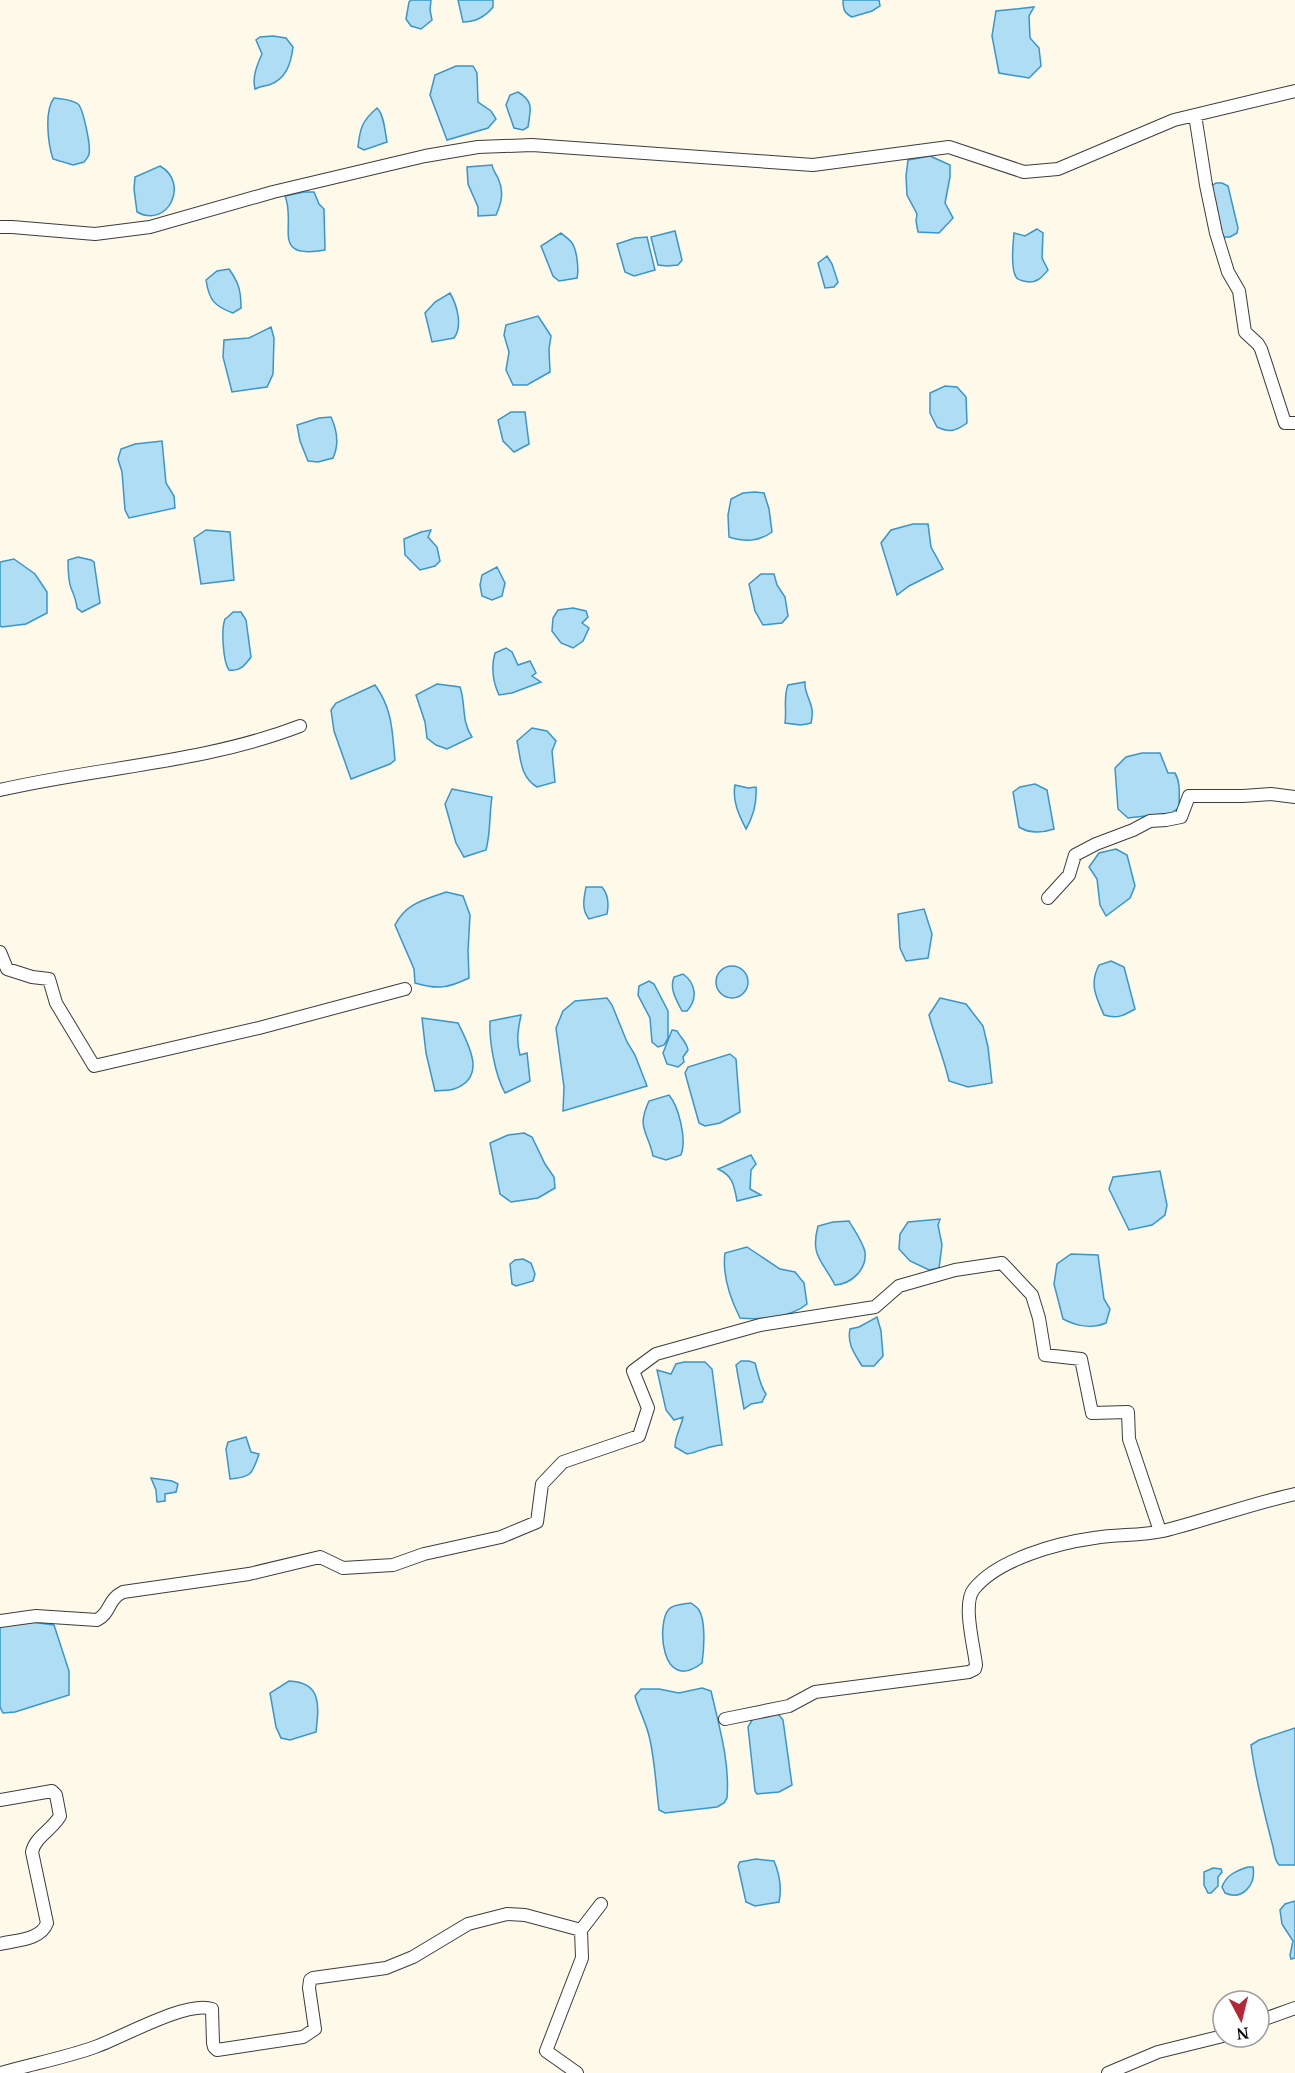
<svg xmlns="http://www.w3.org/2000/svg" width="1295" height="2073" font-family="'PT Serif',serif">
	<style>
		.water { fill: #afddf4; stroke: #3896c9; stroke-width: 1.5 }
		.lines { fill: none; stroke-linecap: round; stroke-linejoin: round }
		.minor-casing { stroke: #3d3d3d; stroke-width: 14 }
		.minor { stroke: #fff; stroke-width: 12 }
	</style>
	<rect width="100%" height="100%" fill="#fef9e8"/>
	<path class="water" d="M411 0H431L430 10 432 20 421 29 411 26 406 19 409 2Z
		M458 0H493V7C485 17 476 22 463 22Z
		M843 0H879L880 6 872 11 852 17C844 13 843 9 843 0Z
		M1034 7 1029 16 1030 38 1039 48 1041 66 1029 78 999 73 992 36 996 11Z
		M273 36 286 38 293 47C291 64 286 79 269 85 263 86 260 86 255 89 252 77 257 65 262 54L256 40 260 37Z
		M456 66H473L477 73 478 102 491 111 496 119 488 128 447 140 430 95 435 75Z
		M518 92C535 102 530 111 528 127L523 130 514 128 506 105 510 95Z
		M54 98C62 99 71 99 78 104 83 108 91 146 89 154 89 156 85 161 84 162L73 165 53 159C48 144 44 111 54 98Z
		M377 108C384 114 385 132 387 142L364 150 358 147C360 128 362 121 377 108Z
		M930 156 950 165V177L945 203 953 218 939 233 918 232 916 221 917 214 907 195 906 176 908 160Z
		M492 165C493 171 495 172 498 178 504 191 502 202 496 215L478 216V207L468 184 467 167Z
		M160 166C190 183 168 229 137 212L134 189 135 177Z
		M1216 183H1222L1228 186 1238 228 1237 233 1230 237H1222L1210 187Z
		M304 192H314L319 204 324 209 325 250C269 260 297 225 285 196Z
		M1037 229 1043 233 1042 258 1048 270C1042 277 1038 282 1029 282 1024 281 1018 281 1016 277 1010 267 1013 244 1014 233L1025 236Z
		M675 231 682 260 678 265 667 266 658 265 651 237Z
		M561 233C564 236 570 239 572 243 577 250 579 270 577 278L559 281 553 276 541 246Z
		M647 237 655 270 634 276 625 272 617 244 635 238Z
		M827 256 832 264 838 282 834 287 825 288 818 263Z
		M229 269C239 283 241 291 241 308L233 313C214 306 209 300 206 280L217 271Z
		M450 293C457 305 463 326 454 338L432 342 425 313 435 302Z
		M538 316 551 336 549 349 550 372 527 385H513L506 370 509 352 504 335 506 325Z
		M271 327 274 338 273 374 267 387 232 392 223 357 224 340 249 338Z
		M945 386 957 387 966 397 967 423C956 431 950 433 937 427L930 413V393Z
		M511 412H525L529 444 514 452 503 441 498 420Z
		M331 417C337 430 339 445 333 458L318 462 308 461 300 441 297 425 319 418Z
		M162 441 166 483 174 496 175 508 129 518 125 510 122 472 118 459 121 449 135 444Z
		M755 492 764 493 769 509 772 532C758 542 745 542 729 537L728 515 731 499 743 493Z
		M913 524H928L931 547 943 569 909 586 897 595 881 543 891 530Z
		M206 530 230 532 234 580 201 584 194 538Z
		M431 530 428 537 437 547 440 561 435 566 420 570 405 555 404 539 421 532Z
		M78 557 91 560 94 562 100 603 82 612 77 608C76 599 74 595 71 588 68 580 68 569 68 560Z
		M14 559 35 574 47 592V613L26 624 2 627 0 626V562Z
		M497 567 505 583 502 596 492 600 482 596 480 585 482 575Z
		M761 574H774L777 585 785 597 788 616 782 623 763 625 755 611 749 584Z
		M573 608 586 611 588 617 582 623 589 628 583 641 573 648 561 643 552 631 553 618 558 610Z
		M233 612H241L246 620 251 657C245 665 240 672 229 670 223 662 221 629 225 619 226 619 232 613 233 612Z
		M506 648 512 652 518 665 530 661 536 673 532 676 541 682 512 693 499 695C493 682 491 667 495 653Z
		M805 682C804 698 816 702 811 723L801 725 785 723C787 710 783 697 788 685Z
		M437 684 460 687C466 704 461 721 472 737L447 749 436 745 427 738 425 722 416 695Z
		M375 685C393 710 392 731 395 760L390 764 351 779 334 731 331 710 336 703Z
		M532 728 547 731 556 741 552 751 555 782 537 787C520 777 521 759 517 741Z
		M1142 753H1160L1168 773H1175C1181 783 1179 796 1179 808L1171 813 1128 818 1118 809 1115 768 1126 757Z
		M1035 784 1047 790 1054 829C1042 833 1030 834 1019 827L1013 792 1020 787Z
		M735 785 748 788 756 787C757 802 753 817 746 829 739 815 732 801 735 785Z
		M452 789 492 797C489 815 491 831 486 850L464 857 456 843 445 804Z
		M1116 849 1127 855 1135 886 1130 898 1106 916 1100 905 1097 879 1089 867 1099 853Z
		M586 887H602C608 894 609 904 607 914L589 919C581 909 584 898 586 887Z
		M446 892 463 896 470 915 468 951 469 978C448 988 438 990 415 983L414 969 395 925C406 903 424 900 446 892Z
		M924 909 932 934 928 958 906 961 900 948 898 914Z
		M1111 961 1124 967 1135 1009C1123 1016 1117 1019 1104 1015 1096 997 1089 984 1099 965Z
		M716 982a16 16 0 1 1 32 0a16 16 0 1 1-32 0Z
		M683 974C696 983 698 999 687 1011H682C677 1001 669 989 674 977Z
		M649 981 654 984 668 1011V1038L664 1045 658 1047 652 1042 650 1018 638 995 639 986Z
		M607 998 612 1005 627 1042 635 1055 647 1086 563 1111 564 1087 556 1028 563 1011 575 1001Z
		M940 998 966 1004 983 1026 988 1047 992 1083 968 1087 949 1081C944 1058 935 1038 929 1015Z
		M521 1015C518 1030 516 1040 520 1055L527 1053 530 1081 505 1093C495 1075 489 1041 490 1021Z
		M422 1018 458 1023C468 1044 488 1077 454 1089 449 1091 440 1090 435 1091L426 1053Z
		M672 1030 677 1031C681 1038 687 1043 688 1050L683 1057 684 1062 678 1067 667 1064 663 1053Z
		M730 1054 736 1059 740 1112 720 1123 705 1126 699 1123 685 1073 688 1067Z
		M669 1095C679 1107 687 1140 681 1155L666 1160 653 1156C648 1131 636 1129 649 1101Z
		M524 1133 532 1137 545 1164 554 1177 555 1188 538 1198 511 1202 500 1194 490 1143 508 1135Z
		M751 1155 756 1164 751 1170 750 1189 761 1195 737 1201C734 1185 733 1176 718 1169Z
		M1160 1171 1167 1205 1165 1215 1152 1225 1129 1230 1109 1189 1113 1177Z
		M940 1219 938 1225 942 1245 939 1268 929 1270 910 1261 899 1249 900 1234 908 1222Z
		M849 1221C854 1230 863 1242 865 1252 867 1270 851 1284 835 1285 822 1260 810 1256 818 1226L833 1222Z
		M747 1247 780 1269 795 1272 804 1283 807 1304C790 1318 761 1320 740 1318 730 1298 722 1275 725 1253Z
		M1071 1254 1098 1255 1104 1299 1110 1309 1106 1323C1092 1329 1076 1326 1063 1319L1054 1284 1057 1264Z
		M523 1259 531 1263 535 1274 533 1281 516 1286 512 1284 510 1264 515 1260Z
		M877 1317 881 1331 883 1356 874 1366H862C854 1353 847 1344 850 1329L859 1327Z
		M741 1361H749L755 1363C758 1373 760 1386 766 1394L762 1402 751 1404 744 1409 736 1365Z
		M684 1362H705L712 1369 722 1445C711 1445 699 1452 687 1454L675 1447C675 1435 681 1428 683 1417L674 1420 666 1410 657 1370 671 1374 676 1364Z
		M246 1437 251 1452 259 1454C252 1474 252 1477 230 1479L226 1449 228 1442Z
		M151 1478 172 1481 178 1484 176 1492 165 1494V1501L157 1502 156 1490Z
		M691 1603C694 1605 697 1607 699 1610 706 1621 704 1650 702 1663 661 1695 656 1623 669 1609 674 1604 685 1604 691 1603Z
		M32 1622 54 1625 69 1671V1695L15 1712 3 1713 0 1707V1627L11 1623Z
		M289 1681C322 1682 319 1706 316 1732L290 1740 281 1738 276 1727 270 1693Z
		M702 1688 711 1691C719 1726 730 1762 727 1798L724 1803 717 1807 665 1813 659 1810C656 1786 655 1763 650 1740 647 1724 639 1711 635 1696L641 1689H659L679 1693Z
		M769 1713 779 1715 783 1720 792 1785 779 1792 757 1794 755 1791 748 1727 754 1717Z
		M1295 1728V1865H1279C1273 1858 1275 1852 1272 1843 1264 1811 1255 1778 1251 1745L1259 1740Z
		M756 1859 774 1861C780 1875 782 1887 779 1902L755 1906 746 1902 738 1866 740 1862Z
		M1248 1867H1253C1256 1884 1243 1901 1225 1893L1222 1887C1226 1875 1236 1871 1248 1867Z
		M1213 1868 1221 1869 1222 1872 1218 1877V1886L1211 1893H1208L1204 1885V1872Z
		M1295 1901V1958L1291 1959 1290 1955 1293 1941 1282 1924 1280 1910 1285 1904Z"/>
	<g class="lines">
		<g class="minor-casing">
			<path id="minor" d="M1195 115 1206 185 1216 233 1228 272 1239 291 1245 332 1258 344 1261 349 1285 423H1295
				M0 227H12L95 234 150 227 273 192 425 156 478 147 532 145 813 165 949 147 1024 172 1058 169 1174 120 1295 91
				M0 790C99 767 204 763 300 726
				M1048 898 1069 875 1075 855 1096 844 1133 830 1150 821 1166 820 1181 817 1189 796H1243L1271 794 1295 797
				M0 952 7 969 32 977 49 979 56 1003 94 1066 259 1028 405 989
				M0 1621 36 1616 97 1620C111 1613 107 1600 123 1592L249 1574 320 1557 343 1568 393 1565 424 1554 501 1537 537 1522 542 1484 563 1462 639 1436 648 1408 633 1371 656 1354 760 1325 875 1307 899 1286 955 1270 1002 1263 1032 1295 1039 1318 1045 1355 1081 1359 1092 1413 1128 1412 1129 1439 1160 1531
				M725 1719 789 1706 815 1692 969 1672 975 1669 976 1665C974 1646 962 1603 974 1589 998 1559 1058 1543 1094 1538 1117 1534 1140 1536 1163 1531 1207 1520 1250 1504 1295 1494
				M0 1800 52 1791 56 1795 60 1816C52 1830 35 1837 32 1852L47 1923C41 1940 16 1940 0 1944
				M1259 2021 1295 2008
				M1 2073C32 2064 64 2058 95 2047 121 2038 187 2000 212 2009L213 2043 214 2047 217 2050 303 2037 315 2029 309 1988 310 1980 313 1978 386 1968 413 1957 468 1924 507 1914 525 1915 581 1930
				M577 2073 546 2051 582 1958 581 1930 601 1904
				M1108 2073 1158 2052 1223 2036"/>
		</g>
		<use href="#minor" class="minor"/>
	</g>
	<g transform="translate(1241 2019) rotate(173)"><circle r="28" fill="#ffffff" stroke="#9d9d9d" stroke-width="1.5"/>
	<path d="M0-4.5L10 22L0 15L-10 22Z" fill="#b52735"/>
	<text y="-9" font-size="16" font-weight="bold" text-anchor="middle" fill="#0a0a0a">N</text>
	</g>
</svg>
